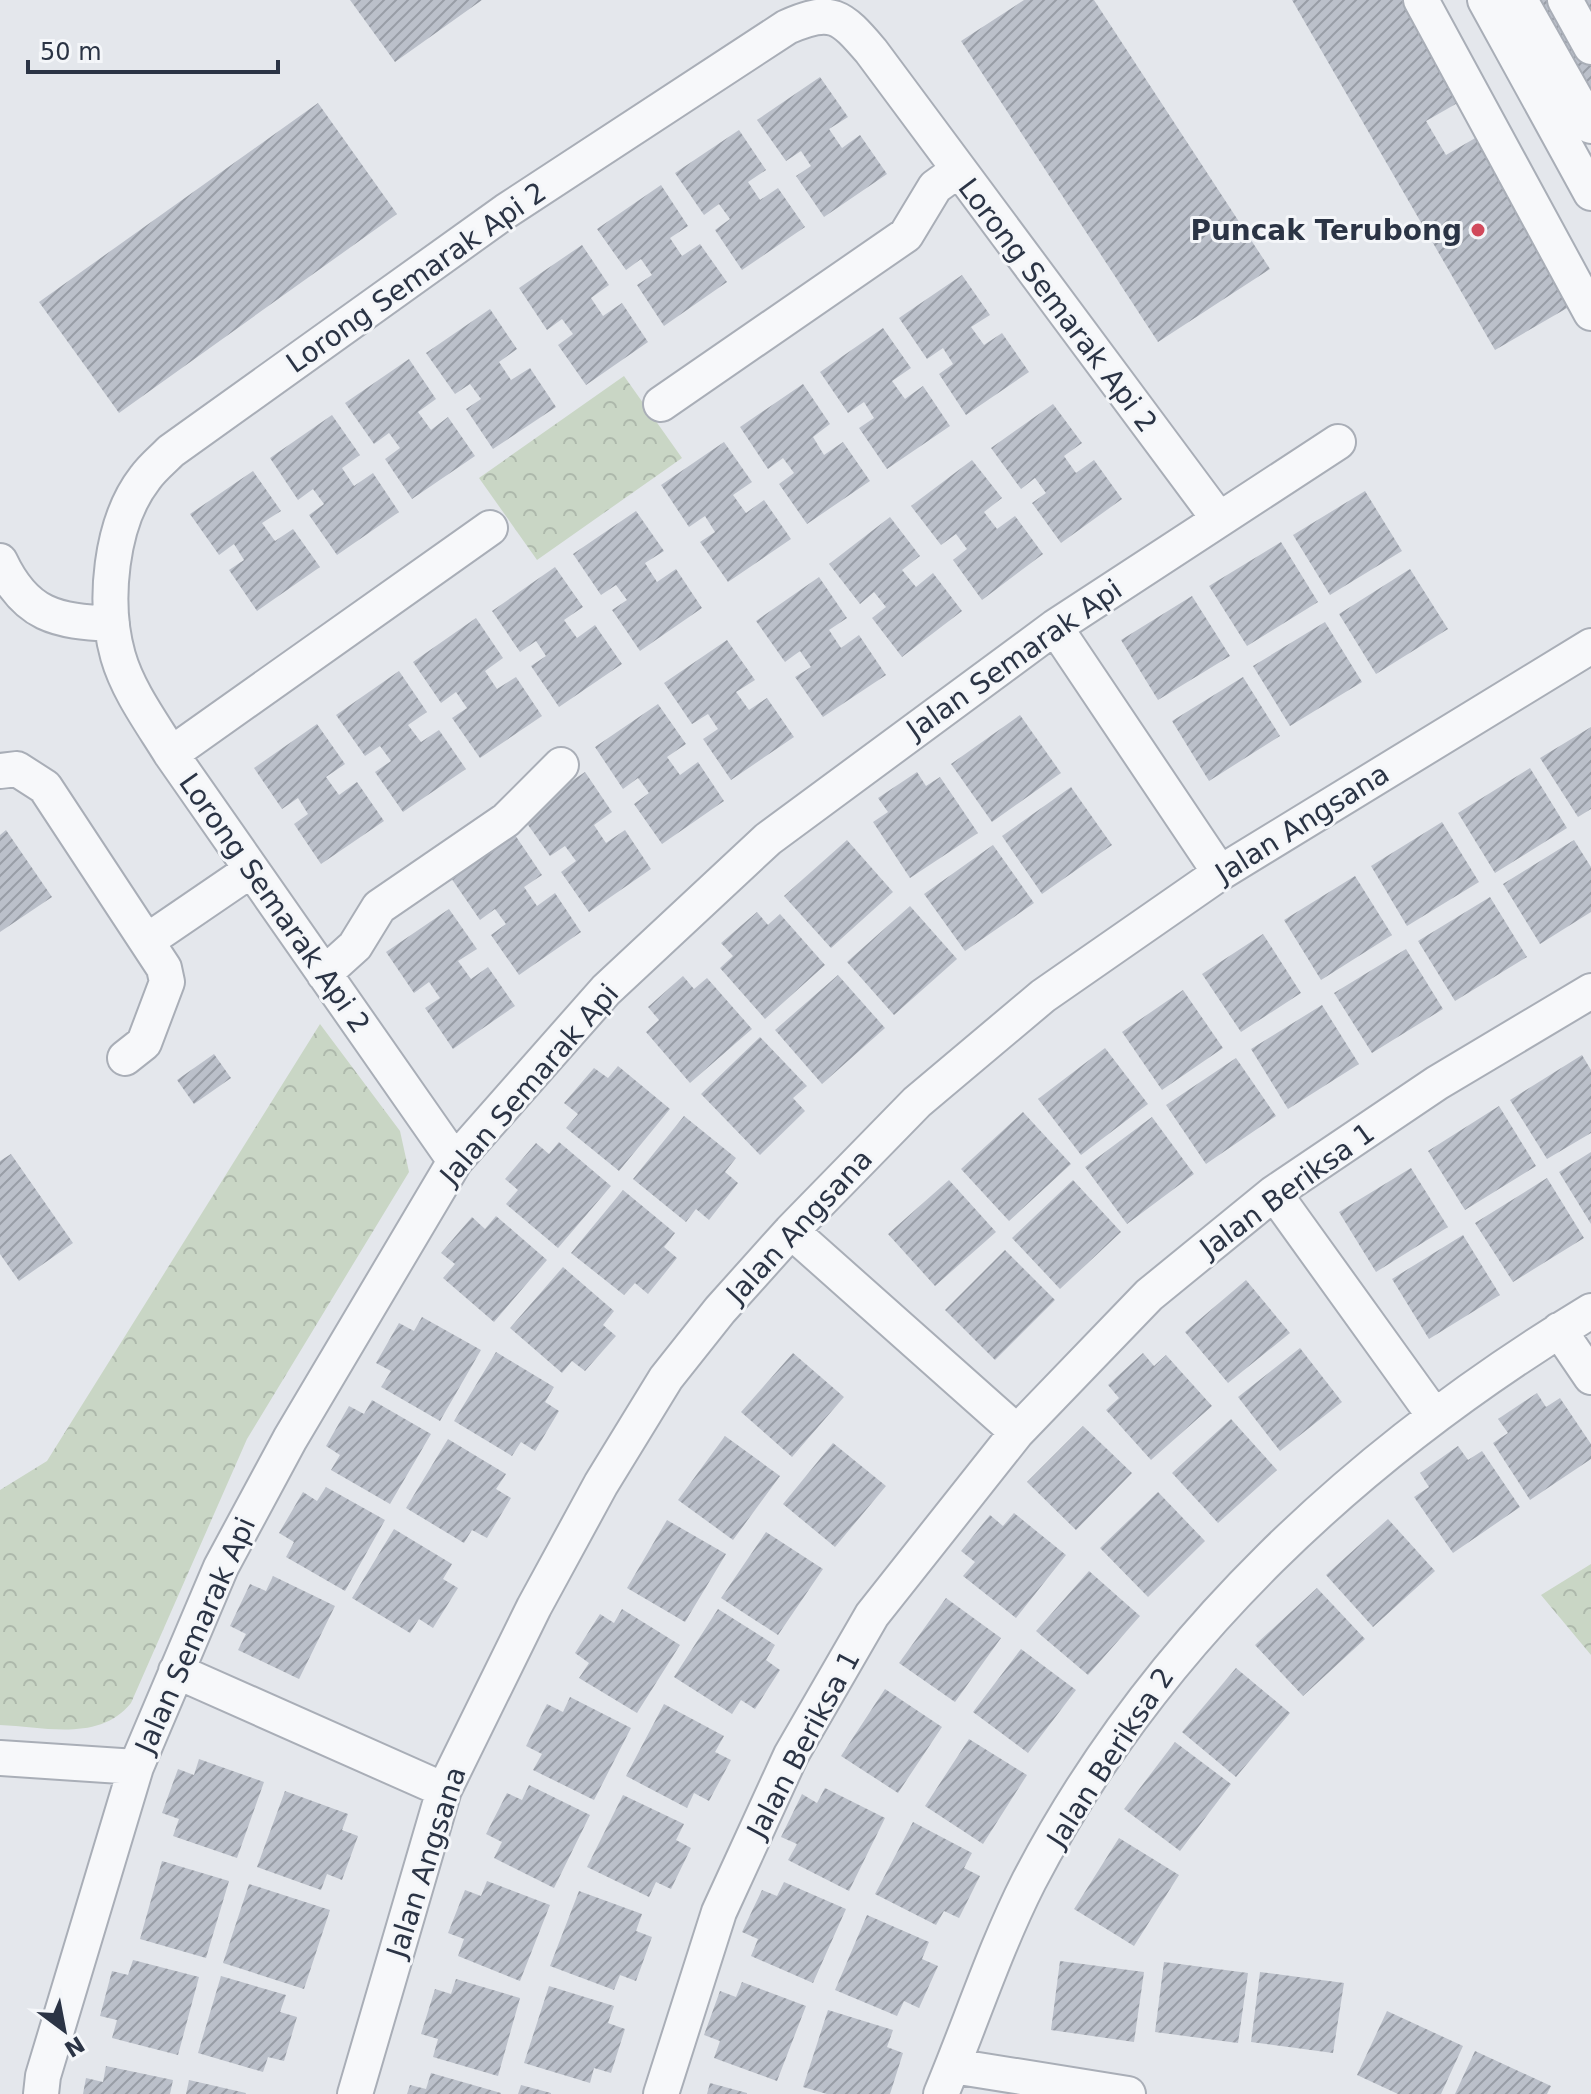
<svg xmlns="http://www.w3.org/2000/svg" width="1591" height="2094" font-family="'DejaVu Sans',sans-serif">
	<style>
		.forest { fill: url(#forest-crowns) }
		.building { fill: url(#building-hatch) }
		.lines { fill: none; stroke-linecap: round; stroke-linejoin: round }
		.minor-casing { stroke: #a9aeb7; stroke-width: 38 }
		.minor { stroke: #f7f8fa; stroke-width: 34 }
		.poi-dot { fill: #d1495b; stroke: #f4f6f9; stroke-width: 3 }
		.labels { text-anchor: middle; stroke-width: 6; stroke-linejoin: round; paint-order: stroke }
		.poi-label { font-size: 28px; font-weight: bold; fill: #2b3445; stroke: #f4f6f9; text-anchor: end }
		.street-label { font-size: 28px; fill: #2b3445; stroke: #f4f6f9 }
	</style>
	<defs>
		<pattern id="forest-crowns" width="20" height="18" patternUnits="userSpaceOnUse" patternTransform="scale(2)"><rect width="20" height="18" fill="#c9d6c5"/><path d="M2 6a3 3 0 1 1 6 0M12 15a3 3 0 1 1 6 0" fill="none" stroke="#adb8ab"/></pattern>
		<pattern id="building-hatch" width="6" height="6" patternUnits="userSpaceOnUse" patternTransform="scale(2)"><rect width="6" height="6" fill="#bbc0ca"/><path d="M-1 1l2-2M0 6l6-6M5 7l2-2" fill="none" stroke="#989da6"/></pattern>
	</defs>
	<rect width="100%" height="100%" fill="#e4e7ec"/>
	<path class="forest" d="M624 376 682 458 537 560 479 478Z
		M320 1024 400 1131 409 1172 247 1439 131 1703C100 1742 45 1727 0 1725V1490L47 1461Z
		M1591 1564V1655L1541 1595Z"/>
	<path class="building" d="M350 0H482L395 62Z
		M1024 0H1094L1270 269 1158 342 961 41Z
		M1292 0H1403L1461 101 1426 121 1446 155 1477 137 1574 304 1495 350Z
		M1538 0H1591V97Z
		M820 77 848 117 829 129 842 148 860 135 887 174 824 217 796 176 811 166 801 151 786 161 757 120Z
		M318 103 397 214 119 413 39 302Z
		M739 130 766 170 748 182 760 200 778 188 805 227 742 270 715 230 730 219 719 204 704 215 675 173Z
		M661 185 688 226 670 238 682 256 700 244 727 282 664 326 637 285 652 275 641 259 626 270 597 229Z
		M582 245 609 285 591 298 603 316 622 303 648 342 586 385 558 345 573 334 562 319 547 330 519 288Z
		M962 275 990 315 971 327 984 345 1002 333 1029 372 966 415 939 374 953 364 943 348 927 359 899 318Z
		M490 309 517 349 499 362 511 380 530 368 556 407 493 449 466 409 481 399 470 384 455 394 426 353Z
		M883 328 911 368 892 381 905 399 923 386 950 426 887 469 859 428 874 418 864 402 848 413 820 372Z
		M409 359 436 399 418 412 431 430 448 417 475 456 412 499 385 459 400 448 389 433 374 444 345 403Z
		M803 384 830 424 813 437 824 455 843 442 870 481 807 524 779 484 794 473 783 458 768 469 740 427Z
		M1053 404 1082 443 1064 456 1076 473 1094 460 1122 499 1061 543 1032 503 1046 493 1035 478 1021 489 991 448Z
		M332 415 360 455 342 468 354 486 373 473 399 512 337 555 309 515 324 504 313 489 298 500 270 458Z
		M724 442 752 482 733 495 746 513 764 500 791 539 728 582 700 542 715 532 705 516 689 527 661 485Z
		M972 460 1002 498 984 512 997 529 1015 516 1043 554 982 600 953 560 967 549 956 534 941 545 911 506Z
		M253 471 281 511 262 523 275 541 293 529 320 567 257 611 229 570 244 560 234 544 219 555 190 514Z
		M1365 491 1402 551 1330 595 1293 535Z
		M636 511 664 551 645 563 657 582 676 569 702 608 640 651 612 610 627 600 616 585 601 595 573 554Z
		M890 517 920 556 902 570 916 587 933 573 962 611 902 657 872 618 886 607 874 592 860 604 829 564Z
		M1281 542 1318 602 1247 646 1209 586Z
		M555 567 583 607 564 620 577 638 595 625 622 664 559 707 531 666 546 656 536 641 520 652 492 611Z
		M1410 569 1448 629 1376 674 1339 614Z
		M819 577 847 618 829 630 841 648 859 635 886 675 823 717 795 677 811 667 800 651 785 662 756 621Z
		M1192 596 1230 656 1158 700 1121 640Z
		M476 618 503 658 485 671 497 689 516 677 542 716 480 758 452 718 467 708 456 692 441 703 413 662Z
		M1325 622 1362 682 1290 726 1253 666Z
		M727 640 755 680 736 692 749 710 767 698 794 737 731 780 703 739 718 729 708 714 692 724 664 683Z
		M399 671 427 712 408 725 421 742 439 730 466 769 403 812 375 772 391 761 380 746 365 756 336 715Z
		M1243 677 1280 736 1209 781 1172 721Z
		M658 704 686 744 667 757 680 775 698 762 724 801 662 844 634 804 649 793 638 778 623 789 595 747Z
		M1020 715 1061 773 992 822 951 764Z
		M317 724 345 764 326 777 339 795 357 782 384 821 321 864 294 824 308 814 298 798 282 809 254 768Z
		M1591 727V809L1578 817 1540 758Z
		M1530 768 1567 828 1495 873 1458 813Z
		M585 772 612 812 594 825 606 843 625 830 651 869 589 912 561 872 576 861 565 846 550 856 521 815Z
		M917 772 926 786 940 777 978 833 910 878 873 822 888 812 878 798Z
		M1071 787 1112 845 1042 894 1002 836Z
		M1442 822 1479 882 1407 926 1371 866Z
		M6 830 52 897 0 932V835Z
		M515 835 542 875 524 887 537 906 555 893 581 932 519 975 491 935 506 924 495 909 480 920 451 878Z
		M847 840 893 892 831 948 784 896Z
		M1574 840 1591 867V912L1540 944 1503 884Z
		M993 845 1034 903 965 951 924 894Z
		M1355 876 1392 935 1321 980 1284 920Z
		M1490 897 1527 957 1455 1001 1418 941Z
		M910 906 957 959 894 1015 847 962Z
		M449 909 477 949 458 961 471 979 488 967 515 1006 453 1049 425 1008 440 998 429 982 414 993 386 952Z
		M757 912 768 925 780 914 825 965 765 1019 720 968 733 956 721 943Z
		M1263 934 1301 993 1241 1032 1202 974Z
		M1406 949 1443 1009 1372 1053 1334 993Z
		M838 975 885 1028 822 1084 775 1030Z
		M683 976 694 989 707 978 752 1029 690 1083 646 1032 659 1020 648 1007Z
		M1183 990 1223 1048 1162 1090 1122 1032Z
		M1322 1005 1359 1064 1288 1109 1251 1049Z
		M760 1037 807 1086 793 1098 805 1111 760 1155 701 1094Z
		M1105 1048 1148 1104 1081 1155 1038 1099Z
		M214 1054 231 1078 194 1104 177 1080Z
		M1582 1055 1591 1070V1133L1547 1159 1510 1100Z
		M1236 1058 1276 1116 1206 1164 1166 1105Z
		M618 1066 670 1109 619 1171 566 1128 578 1114 564 1103 594 1068 608 1078Z
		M1499 1106 1536 1166 1465 1210 1428 1151Z
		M1023 1112 1071 1164 1009 1221 961 1169Z
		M684 1116 736 1158 725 1172 738 1183 709 1220 696 1209 686 1222 633 1179Z
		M1152 1117 1194 1174 1127 1224 1085 1167Z
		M559 1142 611 1186 558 1248 506 1204 518 1190 505 1179 536 1143 549 1154Z
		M1591 1152V1224L1559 1172Z
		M11 1154 73 1243 19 1281 0 1254V1161Z
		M1411 1168 1448 1227 1376 1272 1339 1212Z
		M1547 1178 1584 1238 1513 1282 1475 1223Z
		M949 1180 996 1232 935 1286 888 1234Z
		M1073 1180 1121 1232 1060 1289 1012 1238Z
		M623 1190 675 1233 664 1247 677 1258 648 1294 635 1283 624 1295 571 1253Z
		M496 1216 547 1260 494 1322 443 1278 455 1264 441 1253 472 1217 485 1229Z
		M1463 1235 1500 1295 1429 1339 1392 1279Z
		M1005 1250 1055 1300 995 1360 945 1310Z
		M563 1267 614 1311 603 1325 616 1336 585 1371 572 1361 562 1373 510 1328Z
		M1246 1280 1290 1333 1228 1383 1185 1332Z
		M422 1317 481 1350 440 1421 381 1387 391 1371 376 1363 399 1323 414 1331Z
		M1300 1348 1342 1402 1280 1451 1238 1397Z
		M496 1352 554 1387 545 1402 559 1411 535 1451 521 1442 512 1456 454 1421Z
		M793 1353 844 1397 792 1457 741 1412Z
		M1143 1353 1154 1366 1166 1355 1212 1406 1151 1460 1106 1410 1119 1398 1108 1385Z
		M1537 1393 1546 1407 1560 1398 1591 1444V1459L1530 1500 1493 1443 1508 1433 1498 1419Z
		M372 1400 431 1434 390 1504 331 1470 340 1455 326 1446 349 1406 364 1414Z
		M1231 1419 1277 1470 1218 1523 1172 1473Z
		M1083 1426 1132 1473 1076 1530 1027 1482Z
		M725 1436 780 1476 733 1540 678 1500Z
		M448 1439 506 1474 496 1489 511 1498 487 1538 472 1530 464 1543 406 1508Z
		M833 1443 886 1486 835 1547 783 1504Z
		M1458 1446 1468 1460 1482 1451 1520 1507 1453 1553 1414 1497 1429 1487 1420 1473Z
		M326 1487 385 1520 345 1591 286 1557 294 1542 279 1533 303 1492 317 1501Z
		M1158 1492 1205 1541 1148 1597 1100 1548Z
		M1014 1513 1066 1555 1016 1618 963 1576 975 1562 961 1551 990 1515 1003 1526Z
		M1388 1519 1435 1571 1373 1627 1326 1575Z
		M667 1520 726 1554 685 1622 627 1588Z
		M394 1529 452 1564 443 1579 458 1588 433 1628 419 1619 410 1633 352 1598Z
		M766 1532 823 1569 778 1635 721 1598Z
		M1089 1571 1140 1616 1088 1675 1036 1631Z
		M273 1576 335 1606 299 1679 238 1650 246 1634 230 1626 250 1584 266 1591Z
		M1317 1588 1365 1639 1303 1696 1255 1645Z
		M946 1598 1001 1638 955 1702 899 1663Z
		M622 1609 680 1645 637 1713 579 1678 589 1663 575 1653 600 1614 614 1623Z
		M718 1609 775 1645 766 1660 780 1670 755 1709 741 1700 732 1714 674 1677Z
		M1021 1649 1076 1690 1028 1753 973 1712Z
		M1236 1668 1290 1713 1236 1777 1182 1732Z
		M885 1689 942 1727 898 1793 841 1756Z
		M570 1697 631 1728 594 1800 533 1770 542 1754 526 1746 547 1704 563 1712Z
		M664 1704 724 1736 715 1752 731 1760 709 1801 694 1793 687 1808 626 1776Z
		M969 1739 1027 1775 983 1844 925 1806Z
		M1175 1742 1231 1784 1180 1851 1124 1809Z
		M199 1759 264 1782 237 1858 173 1836 179 1819 162 1813 178 1769 194 1775Z
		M529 1785 590 1815 554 1888 494 1858 502 1842 486 1834 507 1793 522 1800Z
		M825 1788 885 1818 849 1891 788 1860 797 1844 781 1837 802 1794 817 1803Z
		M285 1791 348 1814 342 1830 358 1836 342 1880 327 1874 321 1890 257 1867Z
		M623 1795 684 1824 676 1840 691 1848 671 1889 656 1882 649 1897 587 1867Z
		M913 1822 972 1853 964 1868 980 1876 959 1918 944 1911 936 1925 875 1894Z
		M1119 1838 1179 1875 1134 1946 1074 1909Z
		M162 1861 229 1881 206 1958 140 1939Z
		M487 1881 550 1905 520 1981 458 1956 464 1939 448 1933 465 1890 481 1896Z
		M784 1882 846 1909 813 1983 751 1956 758 1939 742 1932 762 1890 777 1896Z
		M249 1884 330 1910 304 1989 223 1963Z
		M579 1891 642 1914 636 1931 652 1937 636 1981 620 1975 614 1990 550 1966Z
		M867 1915 929 1942 922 1959 938 1966 919 2008 904 2001 897 2016 835 1990Z
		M133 1960 199 1977 178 2055 112 2038 117 2020 100 2016 112 1971 128 1975Z
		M1060 1961 1144 1972 1134 2042 1051 2030Z
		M1164 1962 1248 1973 1238 2043 1155 2032Z
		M1260 1972 1344 1983 1333 2053 1251 2042Z
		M221 1976 286 1995 280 2012 297 2017 284 2061 268 2057 263 2072 198 2053Z
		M456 1979 520 1998 498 2076 433 2057 438 2039 421 2034 435 1989 451 1994Z
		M742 1982 806 2006 777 2081 714 2058 720 2041 704 2035 720 1991 736 1997Z
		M549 1986 614 2006 608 2023 625 2029 611 2073 594 2068 590 2083 524 2063Z
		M828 2010 893 2030 887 2047 903 2053 890 2094H827L803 2087Z
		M1387 2011 1463 2046 1441 2094H1398L1357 2075Z
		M1475 2051 1551 2086 1547 2094H1455Z
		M106 2066 173 2080 170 2094H83L86 2078 103 2082Z
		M431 2073 501 2093V2094H407L410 2085 426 2089Z
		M189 2080 246 2093 245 2094H186Z
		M710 2083 747 2093V2094H707Z
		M521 2085 551 2093V2094H518Z"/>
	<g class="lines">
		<g class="minor-casing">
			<path id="minor" d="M1421 0 1591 313
				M1485 0 1591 193
				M1520 0 1591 126
				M1565 0 1591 47
				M661 404 906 235 935 187 957 171
				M0 561C26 616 56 621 112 624
				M1055 627 1220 873
				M171 754 490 528
				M0 771 17 769 45 787 164 968 167 982 144 1043 125 1058
				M147 941 251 870
				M324 974 355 946 379 907 506 820 561 765
				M455 1161 171 754C152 723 128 691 118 656 103 603 110 523 145 478 152 468 162 460 171 451L506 211 787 27C832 7 841 16 871 51L1218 518
				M1274 1193 1433 1414
				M791 1231 1017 1432
				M1559 1330 1591 1377
				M176 1671 444 1790
				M0 1758 136 1767
				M953 2066 1128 2094
				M41 2094 43 2076 136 1767 221 1567 290 1439 455 1161 606 990 768 839 1055 627 1338 442
				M355 2094 444 1790 534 1607 601 1484 666 1378 720 1310 791 1231 917 1102 1043 996 1220 873 1591 646
				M661 2094 719 1912 791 1755 872 1615 1017 1432 1149 1295 1274 1193 1437 1083 1591 991
				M941 2094C970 2025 995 1948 1029 1881 1155 1639 1360 1451 1591 1311"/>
		</g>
		<use href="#minor" class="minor"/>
	</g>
	<circle class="poi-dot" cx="1478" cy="230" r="8"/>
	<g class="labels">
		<g class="poi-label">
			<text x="1462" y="240">Puncak Terubong</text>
		</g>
		<g class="street-label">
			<text transform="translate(416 277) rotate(-35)" y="10">Lorong Semarak Api 2</text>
			<text transform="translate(1058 305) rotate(53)" y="10">Lorong Semarak Api 2</text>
			<text transform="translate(1014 659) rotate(-35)" y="10">Jalan Semarak Api</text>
			<text transform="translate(1302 823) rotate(-32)" y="10">Jalan Angsana</text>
			<text transform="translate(275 903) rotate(55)" y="10">Lorong Semarak Api 2</text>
			<text transform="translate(529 1084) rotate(-49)" y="10">Jalan Semarak Api</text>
			<text transform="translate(1287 1190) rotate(-36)" y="10">Jalan Beriksa 1</text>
			<text transform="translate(799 1226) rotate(-47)" y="10">Jalan Angsana</text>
			<text transform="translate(195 1635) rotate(-66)" y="10">Jalan Semarak Api</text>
			<text transform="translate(803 1744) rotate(-62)" y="10">Jalan Beriksa 1</text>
			<text transform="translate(1110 1757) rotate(-57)" y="10">Jalan Beriksa 2</text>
			<text transform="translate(426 1862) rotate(-72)" y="10">Jalan Angsana</text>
		</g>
	</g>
	<g transform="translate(64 2030) rotate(148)" stroke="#f4f6f9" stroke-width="6" paint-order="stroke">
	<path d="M0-6L14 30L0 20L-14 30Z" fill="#2b3445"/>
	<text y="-12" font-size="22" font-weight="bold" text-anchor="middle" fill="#2b3445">N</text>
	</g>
	<path d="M28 60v12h250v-12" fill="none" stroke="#2b3445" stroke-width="4"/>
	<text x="40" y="60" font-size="24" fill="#2b3445" stroke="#f4f6f9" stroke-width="6" paint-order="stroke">50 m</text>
</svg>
